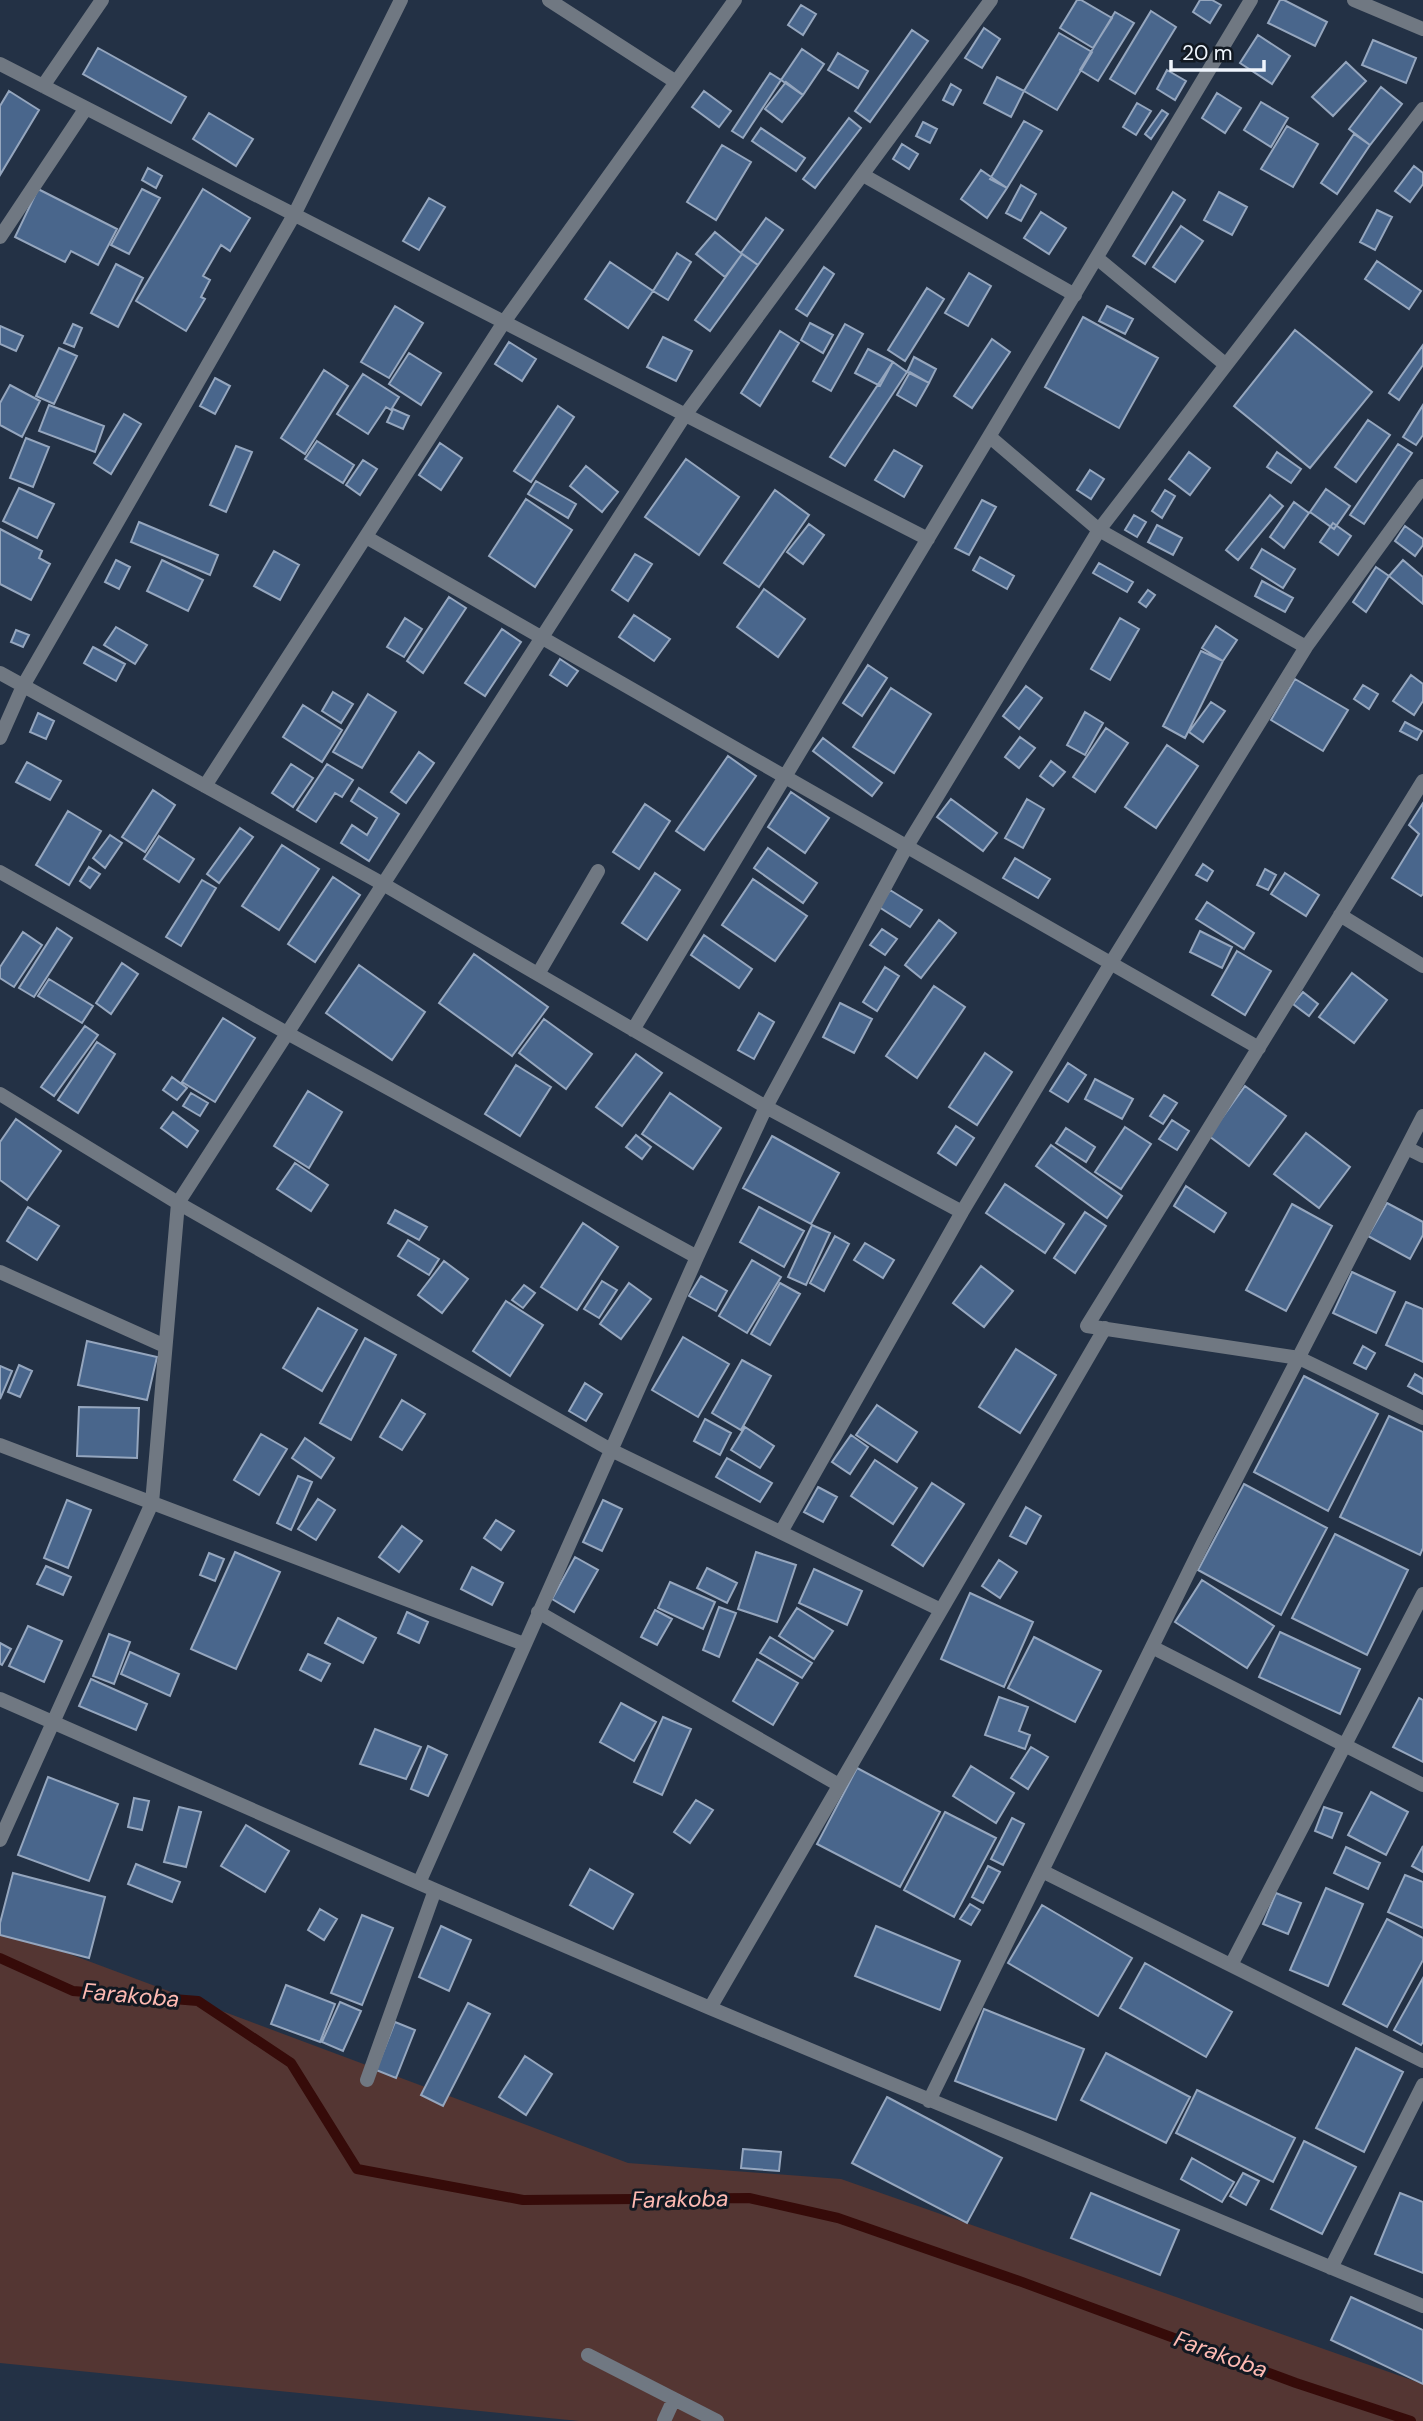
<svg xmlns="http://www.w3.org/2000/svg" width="1423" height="2421" font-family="'DM Sans',sans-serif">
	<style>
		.green { fill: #543633 }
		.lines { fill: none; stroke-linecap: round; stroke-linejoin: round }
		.stream { stroke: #360b09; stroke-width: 10 }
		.building { fill: #49668c; stroke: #95a6be; stroke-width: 2 }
		.minor { stroke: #707882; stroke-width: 14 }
		.labels { text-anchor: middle; stroke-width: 6; stroke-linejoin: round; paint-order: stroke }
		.water-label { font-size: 23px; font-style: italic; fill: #febab2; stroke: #121922 }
	</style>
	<rect width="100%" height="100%" fill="#233145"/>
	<path class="green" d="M0 1928 628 2163 841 2179 1423 2384V2421H579L0 2363Z"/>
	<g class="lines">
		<path class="stream" d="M0 1958 73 1991 198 2001 291 2063 357 2169 523 2200 749 2198 838 2218 1022 2282 1296 2383 1411 2421"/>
	</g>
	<path class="building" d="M1077 0H1081L1112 18 1093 48 1060 28Z
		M1200 0H1212L1221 5 1210 23 1193 12Z
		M1280 0H1284L1327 22 1315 46 1268 23Z
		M801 5 816 14 803 35 788 25Z
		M1151 11 1176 27 1135 94 1110 79Z
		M1115 12 1134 23 1098 81 1080 70Z
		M984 28 1000 39 982 68 965 58Z
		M912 30 928 41 870 122 855 111Z
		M1059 33 1092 52 1057 110 1024 91Z
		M1258 35 1290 56 1272 84 1240 63Z
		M1373 40 1416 58 1406 83 1362 65Z
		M98 48 186 97 171 123 83 74Z
		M802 49 824 64 803 95 781 80Z
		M838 53 868 71 858 88 828 70Z
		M1346 62 1366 81 1333 116 1312 97Z
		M1167 70 1186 81 1175 100 1157 89Z
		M770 73 781 80 743 138 732 131Z
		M997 77 1024 91 1011 117 984 103Z
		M786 82 803 95 782 122 765 109Z
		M951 84 961 90 953 105 943 100Z
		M1381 87 1402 104 1370 145 1349 129Z
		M9 91 39 110 0 175V106Z
		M704 91 731 111 719 127 692 107Z
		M1217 93 1241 108 1225 133 1202 118Z
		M1261 102 1288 118 1271 147 1244 130Z
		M1137 103 1151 111 1136 135 1123 127Z
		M1162 110 1168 114 1151 139 1145 134Z
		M209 113 253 139 236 166 193 139Z
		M849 118 861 128 815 188 803 179Z
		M1024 121 1042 131 1007 188 990 179Z
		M923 122 937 129 930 143 916 136Z
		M1287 126 1318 144 1293 187 1261 169Z
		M761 128 805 158 796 171 752 141Z
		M1354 134 1370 145 1337 194 1321 183Z
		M902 144 918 154 909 169 893 159Z
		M722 145 751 162 716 220 687 202Z
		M1414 166 1423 173V184L1410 202 1395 191Z
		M148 168 162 176 156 188 142 180Z
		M981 170 1007 188 987 218 961 199Z
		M1021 185 1036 194 1021 221 1006 213Z
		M38 189 117 229 98 265 71 251 65 262 15 237Z
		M142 189 160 198 129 254 111 245Z
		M203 189 250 218 230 251 221 245 203 276 210 280 201 297 205 299 186 331 136 301Z
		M1173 192 1185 200 1145 264 1133 256Z
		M1219 192 1247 207 1232 235 1204 220Z
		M429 198 445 207 419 250 403 241Z
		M1377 210 1392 217 1375 250 1360 242Z
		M1041 212 1066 228 1049 254 1024 238Z
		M766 218 783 230 758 265 741 253Z
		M1181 226 1203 241 1175 282 1153 267Z
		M715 232 742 254 725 277 696 254Z
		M677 253 691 262 668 300 653 291Z
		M742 254 758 265 710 331 695 320Z
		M1377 261 1421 291 1409 309 1365 279Z
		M610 262 653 291 628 328 585 299Z
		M116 264 143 278 118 327 91 313Z
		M824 267 834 274 807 316 796 309Z
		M969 273 991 286 968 326 945 313Z
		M927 288 944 299 905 361 888 350Z
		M395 306 423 323 389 378 361 362Z
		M1107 306 1133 319 1125 334 1099 321Z
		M1083 317 1158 358 1119 428 1045 387Z
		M810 323 833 335 823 353 801 340Z
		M73 324 82 328 74 347 64 343Z
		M845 324 863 334 831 391 813 381Z
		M0 326 23 336 16 351 0 344Z
		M1295 330 1372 392 1310 468 1234 406Z
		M780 331 799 343 760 406 741 393Z
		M663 337 692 351 676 381 647 367Z
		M992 339 1010 352 972 408 954 396Z
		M509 342 536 359 522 381 495 364Z
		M1423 345V365L1399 400 1389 393Z
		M59 348 77 356 54 404 36 396Z
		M868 349 893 362 880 386 855 373Z
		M409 353 441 373 421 405 389 384Z
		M914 357 936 369 929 383 907 372Z
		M893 362 907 372 845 466 830 457Z
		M324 370 348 386 305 454 281 438Z
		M910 372 929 383 916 406 897 395Z
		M363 374 399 397 391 410 386 407 368 434 337 414Z
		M215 378 230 386 215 414 200 406Z
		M10 385 40 401 22 437 0 425V403Z
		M49 405 104 426 95 452 39 431Z
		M1423 405V435L1416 445 1403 437Z
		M558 406 574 417 531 482 514 471Z
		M393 409 409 416 403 429 387 422Z
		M124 414 141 424 111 474 94 463Z
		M1368 420 1390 435 1356 482 1335 467Z
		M26 438 49 447 33 487 10 478Z
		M317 441 354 465 343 483 305 459Z
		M440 443 462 458 441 490 419 475Z
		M1398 444 1412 453 1364 524 1350 515Z
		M236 446 252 452 226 512 210 505Z
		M894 450 922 466 904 497 875 480Z
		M1189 452 1210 468 1190 495 1169 479Z
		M1277 452 1301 469 1291 483 1267 467Z
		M686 459 739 497 699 555 645 517Z
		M363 460 377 469 360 495 346 485Z
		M586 466 618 492 602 512 570 486Z
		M1090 470 1104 479 1091 499 1077 490Z
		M536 481 576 504 568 518 528 494Z
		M19 488 54 504 37 538 3 521Z
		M1326 489 1350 506 1334 529 1310 512Z
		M775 490 809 515 759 587 724 563Z
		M1165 490 1175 496 1162 518 1152 511Z
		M1270 495 1283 506 1238 560 1226 550Z
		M526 499 572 530 535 587 489 556Z
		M982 500 996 507 969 555 955 548Z
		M1294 502 1309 513 1284 548 1270 537Z
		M1134 515 1146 522 1137 537 1125 530Z
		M139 522 218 555 210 575 131 542Z
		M1333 523 1351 536 1338 555 1320 542Z
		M809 524 824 535 803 564 787 552Z
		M1157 525 1182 538 1173 555 1148 542Z
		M1405 526 1423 539V545L1415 556 1395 541Z
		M0 529 42 551 39 558 50 564 31 600 0 584Z
		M1262 549 1295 569 1283 588 1251 568Z
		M274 551 299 565 280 600 254 586Z
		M635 554 652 564 628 601 612 590Z
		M980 557 1014 576 1007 589 973 570Z
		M116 560 130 567 119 589 105 582Z
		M162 560 203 580 188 611 147 591Z
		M1403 560 1423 577V604L1389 576Z
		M1099 563 1133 582 1127 592 1093 573Z
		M1376 567 1389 576 1366 612 1353 602Z
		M1262 581 1293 598 1285 612 1255 596Z
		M764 589 805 619 778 657 737 627Z
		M1148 590 1155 595 1146 607 1139 602Z
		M449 597 466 608 423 673 407 661Z
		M634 615 670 639 654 661 619 637Z
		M405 618 422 629 404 657 387 647Z
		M1120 618 1139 629 1110 680 1091 669Z
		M1216 626 1237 640 1223 661 1202 648Z
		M116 627 147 645 135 664 104 645Z
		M502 629 521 642 485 696 465 683Z
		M16 630 29 635 23 647 11 642Z
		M93 647 125 664 116 681 84 663Z
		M1201 651 1223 661 1185 738 1163 726Z
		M560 659 578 671 567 686 550 675Z
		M868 665 887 678 862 716 843 703Z
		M1411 675 1423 684V701L1414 715 1393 701Z
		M1295 679 1348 710 1323 751 1271 720Z
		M1363 685 1378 694 1369 709 1354 699Z
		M1026 686 1042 698 1019 729 1003 716Z
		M891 688 931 714 894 773 853 747Z
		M333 692 353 704 341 723 322 711Z
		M368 694 396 712 362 768 333 752Z
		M1211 702 1225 711 1203 742 1189 732Z
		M303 705 342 730 322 762 283 737Z
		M1085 712 1103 723 1085 755 1067 745Z
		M38 713 54 721 46 739 30 732Z
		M1405 722 1422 731 1417 740 1400 731Z
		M1106 728 1128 743 1095 792 1073 777Z
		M1020 737 1035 748 1019 768 1005 757Z
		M823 738 882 783 872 796 813 751Z
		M1167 745 1198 766 1156 828 1125 807Z
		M419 752 434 763 406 803 391 792Z
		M728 756 756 776 704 850 676 831Z
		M1051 761 1065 772 1053 786 1040 776Z
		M27 762 61 781 50 800 16 782Z
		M291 764 313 778 293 807 272 793Z
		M327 764 353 780 342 797 335 793 316 822 297 810Z
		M359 788 399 814 369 861 341 843 352 825 367 835 377 818 351 801Z
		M153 790 175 805 145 852 122 837Z
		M791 792 829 818 805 853 768 827Z
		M951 799 997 833 983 851 937 817Z
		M1027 799 1044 809 1023 848 1005 838Z
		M1423 803V894L1421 896 1392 878 1419 834 1409 825Z
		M645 804 670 821 639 869 613 852Z
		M68 811 101 831 69 885 36 865Z
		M240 828 253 837 219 883 207 874Z
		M110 835 122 843 105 868 93 858Z
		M159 836 194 859 179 882 144 859Z
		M282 845 319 869 279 930 242 906Z
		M768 848 817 883 803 903 754 868Z
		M1015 858 1050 879 1038 898 1003 878Z
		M1203 864 1213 871 1207 881 1196 875Z
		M89 867 100 874 90 888 80 881Z
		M1265 869 1276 875 1268 890 1257 885Z
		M655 873 680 890 647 940 622 923Z
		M1285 873 1319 895 1306 916 1271 894Z
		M333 877 360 895 315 962 288 944Z
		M753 879 807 916 775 961 722 925Z
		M202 880 216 888 181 946 166 937Z
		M890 890 922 910 910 927 879 907Z
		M1207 902 1254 933 1244 949 1196 919Z
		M939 920 956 933 921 978 905 965Z
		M57 928 72 938 34 997 19 988Z
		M882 929 897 939 885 955 870 945Z
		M1200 931 1232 947 1222 968 1190 952Z
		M23 932 42 945 14 987 0 978V967Z
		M704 935 752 969 739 988 691 955Z
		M1237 951 1271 971 1245 1015 1212 995Z
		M474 954 548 1007 512 1056 439 1003Z
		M122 963 138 974 111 1014 96 1003Z
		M359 965 425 1012 392 1060 326 1013Z
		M885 967 899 976 877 1011 863 1002Z
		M1352 973 1387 1000 1354 1043 1319 1017Z
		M49 979 93 1006 82 1023 38 996Z
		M934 986 965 1007 917 1078 886 1056Z
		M1303 992 1318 1004 1309 1016 1293 1004Z
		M840 1003 872 1019 854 1053 823 1037Z
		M759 1013 774 1022 754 1059 738 1050Z
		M223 1018 255 1038 215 1102 182 1082Z
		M544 1019 592 1054 566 1089 519 1053Z
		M85 1026 98 1035 54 1096 41 1087Z
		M97 1042 115 1054 78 1113 58 1100Z
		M985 1053 1012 1072 977 1125 949 1107Z
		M636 1054 662 1073 622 1126 596 1107Z
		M1068 1063 1086 1075 1068 1102 1050 1091Z
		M516 1065 551 1087 520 1136 485 1114Z
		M172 1077 187 1088 177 1100 163 1090Z
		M1095 1079 1133 1099 1122 1119 1085 1099Z
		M1245 1086 1286 1116 1249 1166 1209 1136Z
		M308 1091 342 1112 309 1168 274 1146Z
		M191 1093 208 1103 200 1116 183 1106Z
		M670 1093 721 1128 693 1169 642 1134Z
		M1164 1095 1177 1103 1163 1124 1150 1116Z
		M173 1112 198 1131 187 1147 161 1128Z
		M16 1119 61 1151 27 1200 0 1180V1142Z
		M1172 1120 1189 1131 1177 1150 1159 1139Z
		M956 1126 974 1138 956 1165 938 1153Z
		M1125 1127 1151 1144 1121 1189 1095 1172Z
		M1066 1128 1095 1147 1086 1162 1056 1143Z
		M1306 1133 1350 1167 1319 1208 1274 1174Z
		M636 1135 651 1147 642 1159 626 1147Z
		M772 1136 839 1173 811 1224 743 1188Z
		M1051 1145 1122 1196 1107 1218 1036 1166Z
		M295 1163 328 1185 311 1211 277 1189Z
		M1005 1184 1064 1224 1045 1253 986 1213Z
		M1186 1186 1226 1213 1214 1232 1174 1206Z
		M1387 1203 1423 1222V1235L1410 1259 1368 1236Z
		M1292 1204 1332 1226 1286 1311 1246 1290Z
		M28 1207 59 1226 37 1260 7 1241Z
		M759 1207 804 1231 784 1267 740 1242Z
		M395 1210 427 1227 419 1240 388 1223Z
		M1085 1212 1106 1226 1075 1273 1054 1258Z
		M583 1223 618 1247 577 1310 541 1287Z
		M812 1225 830 1233 806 1285 788 1277Z
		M835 1236 849 1244 824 1291 810 1283Z
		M408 1240 439 1259 429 1275 398 1256Z
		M865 1243 894 1260 883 1278 854 1260Z
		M752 1260 781 1277 747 1333 719 1316Z
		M444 1261 468 1279 442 1313 418 1295Z
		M981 1266 1013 1291 984 1327 953 1303Z
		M1352 1272 1395 1292 1376 1333 1333 1313Z
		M701 1276 727 1291 716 1311 689 1296Z
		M602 1281 617 1290 599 1318 584 1309Z
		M629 1283 651 1299 621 1339 600 1324Z
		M780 1283 800 1294 770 1345 751 1334Z
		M524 1285 535 1293 523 1308 512 1300Z
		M506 1301 543 1325 510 1376 473 1351Z
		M1406 1302 1423 1309V1362L1386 1345Z
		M318 1308 357 1330 322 1391 283 1368Z
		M683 1337 729 1364 698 1417 652 1390Z
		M365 1338 396 1355 351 1440 320 1423Z
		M87 1341 157 1357 147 1400 78 1385Z
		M1363 1346 1375 1353 1366 1369 1354 1363Z
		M1016 1349 1056 1375 1020 1433 979 1407Z
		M742 1360 771 1376 741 1430 712 1413Z
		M19 1365 32 1371 20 1397 8 1392Z
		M0 1366 12 1371 0 1399Z
		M1415 1374 1423 1379V1394L1408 1386Z
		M1304 1376 1378 1414 1328 1511 1254 1472Z
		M585 1383 602 1394 586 1421 569 1411Z
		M402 1400 425 1414 402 1450 380 1437Z
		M877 1405 917 1432 897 1462 856 1435Z
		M79 1407 139 1408 137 1458 77 1456Z
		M1389 1416 1423 1432V1548L1420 1555 1340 1517Z
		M705 1419 731 1433 720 1455 694 1441Z
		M745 1427 774 1446 760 1468 731 1450Z
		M261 1434 287 1449 259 1495 234 1480Z
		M851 1435 868 1447 850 1474 832 1462Z
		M305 1438 334 1458 321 1478 292 1458Z
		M727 1458 772 1483 760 1502 716 1477Z
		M875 1460 917 1488 893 1524 851 1496Z
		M298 1476 312 1482 291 1530 277 1523Z
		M932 1483 964 1504 923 1566 892 1545Z
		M1244 1484 1327 1528 1281 1615 1198 1570Z
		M818 1487 837 1497 823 1522 804 1512Z
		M318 1499 335 1510 316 1540 298 1529Z
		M67 1500 91 1510 68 1568 44 1558Z
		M603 1500 622 1509 602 1551 583 1542Z
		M1026 1507 1041 1516 1026 1544 1010 1536Z
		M496 1520 514 1531 501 1550 484 1538Z
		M402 1526 422 1541 399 1572 379 1557Z
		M1335 1534 1408 1570 1367 1655 1292 1618Z
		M235 1552 280 1572 236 1669 191 1649Z
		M756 1552 796 1565 777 1622 738 1609Z
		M209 1553 224 1559 215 1581 200 1575Z
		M575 1557 598 1570 574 1612 552 1599Z
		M999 1560 1017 1572 1000 1598 982 1586Z
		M46 1566 71 1577 63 1595 37 1584Z
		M472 1567 503 1583 492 1605 461 1589Z
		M707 1568 737 1583 727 1603 697 1588Z
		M814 1569 862 1591 847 1625 799 1603Z
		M1202 1580 1274 1626 1247 1668 1175 1622Z
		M670 1582 715 1602 703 1629 658 1608Z
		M970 1593 1033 1622 1004 1687 941 1659Z
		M719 1607 736 1613 719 1657 703 1650Z
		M797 1608 833 1631 814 1659 779 1636Z
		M655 1610 672 1619 657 1645 641 1637Z
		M407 1612 428 1622 419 1643 398 1633Z
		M338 1618 376 1638 363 1663 325 1643Z
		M28 1626 62 1641 44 1682 9 1666Z
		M1280 1632 1360 1669 1340 1714 1259 1677Z
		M109 1634 130 1642 114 1684 93 1676Z
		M770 1637 812 1663 802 1678 760 1653Z
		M1034 1637 1101 1671 1075 1722 1008 1688Z
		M0 1643 11 1649 2 1665 0 1664Z
		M130 1652 179 1674 170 1696 121 1674Z
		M308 1654 330 1664 321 1681 300 1670Z
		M757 1659 798 1683 773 1725 733 1701Z
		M91 1679 147 1704 136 1730 79 1706Z
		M999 1697 1028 1707 1019 1731 1030 1735 1025 1749 985 1735Z
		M1419 1698 1423 1700V1762L1393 1747Z
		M621 1703 656 1722 634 1761 600 1742Z
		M663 1717 691 1729 662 1795 634 1782Z
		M375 1729 421 1747 406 1779 360 1764Z
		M428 1746 447 1755 428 1796 411 1789Z
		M1031 1747 1048 1757 1028 1789 1011 1778Z
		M971 1766 1014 1793 996 1823 953 1796Z
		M857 1768 940 1812 900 1887 817 1844Z
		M48 1777 118 1804 89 1881 18 1855Z
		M1371 1792 1408 1812 1386 1855 1348 1835Z
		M134 1798 149 1801 142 1830 128 1827Z
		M696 1800 713 1810 690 1843 674 1832Z
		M179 1807 201 1812 186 1867 164 1862Z
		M1324 1807 1342 1813 1332 1838 1315 1831Z
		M945 1812 996 1838 954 1917 904 1890Z
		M1012 1818 1024 1824 1003 1865 991 1859Z
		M246 1825 289 1851 265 1892 221 1866Z
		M1423 1846V1872L1412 1866Z
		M1346 1847 1380 1863 1368 1889 1334 1873Z
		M136 1864 180 1882 172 1902 128 1884Z
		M988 1866 1000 1872 983 1903 972 1897Z
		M590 1869 633 1894 613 1929 570 1905Z
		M13 1873 105 1897 89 1958 0 1935V1923Z
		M1405 1875 1423 1882V1928L1388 1912Z
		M1326 1888 1363 1904 1328 1986 1290 1970Z
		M1276 1893 1301 1903 1288 1934 1263 1924Z
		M970 1904 980 1910 971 1925 960 1919Z
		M1042 1905 1132 1958 1098 2016 1008 1963Z
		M320 1909 337 1919 324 1940 308 1930Z
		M362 1915 393 1928 362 2005 331 1993Z
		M1387 1919 1423 1938V1960L1387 2027 1343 2004Z
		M441 1926 471 1940 449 1991 419 1977Z
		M876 1926 960 1961 940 2010 855 1976Z
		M1145 1963 1232 2012 1206 2057 1120 2008Z
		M1423 1978V2042L1421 2045 1394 2030Z
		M286 1985 335 2004 320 2042 271 2024Z
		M340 2002 361 2011 343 2051 322 2042Z
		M468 2003 490 2014 443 2106 421 2095Z
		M984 2009 1084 2049 1056 2120 955 2081Z
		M395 2022 415 2030 396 2078 376 2070Z
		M1356 2048 1403 2072 1364 2152 1316 2128Z
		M1106 2053 1190 2097 1166 2143 1081 2100Z
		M525 2056 552 2074 526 2115 499 2097Z
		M1197 2090 1295 2138 1273 2182 1176 2133Z
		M887 2097 1002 2158 967 2223 852 2163Z
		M1304 2141 1356 2167 1322 2234 1271 2209Z
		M743 2149 781 2152 779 2171 741 2168Z
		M1192 2158 1234 2182 1222 2202 1181 2179Z
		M1243 2173 1259 2181 1246 2205 1230 2196Z
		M1091 2193 1179 2230 1160 2275 1071 2238Z
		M1400 2193 1423 2202V2273L1375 2254Z
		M1351 2297 1423 2330V2384L1331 2340Z"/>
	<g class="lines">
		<path class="minor" d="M549 0 676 82
			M1354 0 1423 29
			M0 64 928 539
			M43 86 102 0
			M863 175 1075 295
			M0 237 86 108
			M1097 258 1226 365
			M990 437 1099 530 1306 647
			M366 537 1259 1048
			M0 673 383 884 766 1107 962 1212
			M0 738 23 686 294 215 401 0
			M1423 781 1087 1326 1299 1358 1423 1418
			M205 786 504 322 735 0
			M0 872 287 1033 697 1257
			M1340 915 1423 966
			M538 974 598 871
			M633 1030 1251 0
			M0 1094 178 1203 611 1450 941 1610
			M1407 1148 1423 1156
			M0 1272 165 1346
			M0 1445 524 1644
			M781 1532 962 1212 1111 963 1306 647 1423 486
			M538 1612 839 1785
			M1152 1647 1423 1785
			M0 1699 435 1890 710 2008 1423 2306
			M0 1840 152 1503 178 1203 685 415 991 0
			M1042 1871 1423 2061
			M419 1883 697 1257 766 1107 907 846 1099 530 1423 109
			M1231 1965 1423 1594
			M710 2008 1105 1328
			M367 2080 435 1890
			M929 2101 1204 1541 1423 1116
			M1331 2268 1423 2085
			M588 2355 717 2421
			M664 2421 674 2399"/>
	</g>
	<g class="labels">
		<g class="water-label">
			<text transform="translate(131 1995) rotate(5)" y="8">Farakoba</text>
			<text transform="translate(680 2199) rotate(-1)" y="8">Farakoba</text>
			<text transform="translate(1221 2354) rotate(20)" y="8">Farakoba</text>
		</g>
	</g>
	<path d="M1171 60v10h93v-10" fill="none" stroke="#eff5fd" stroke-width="3.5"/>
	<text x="1182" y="60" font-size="21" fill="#eff5fd" stroke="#121922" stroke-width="5" paint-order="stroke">20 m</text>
</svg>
